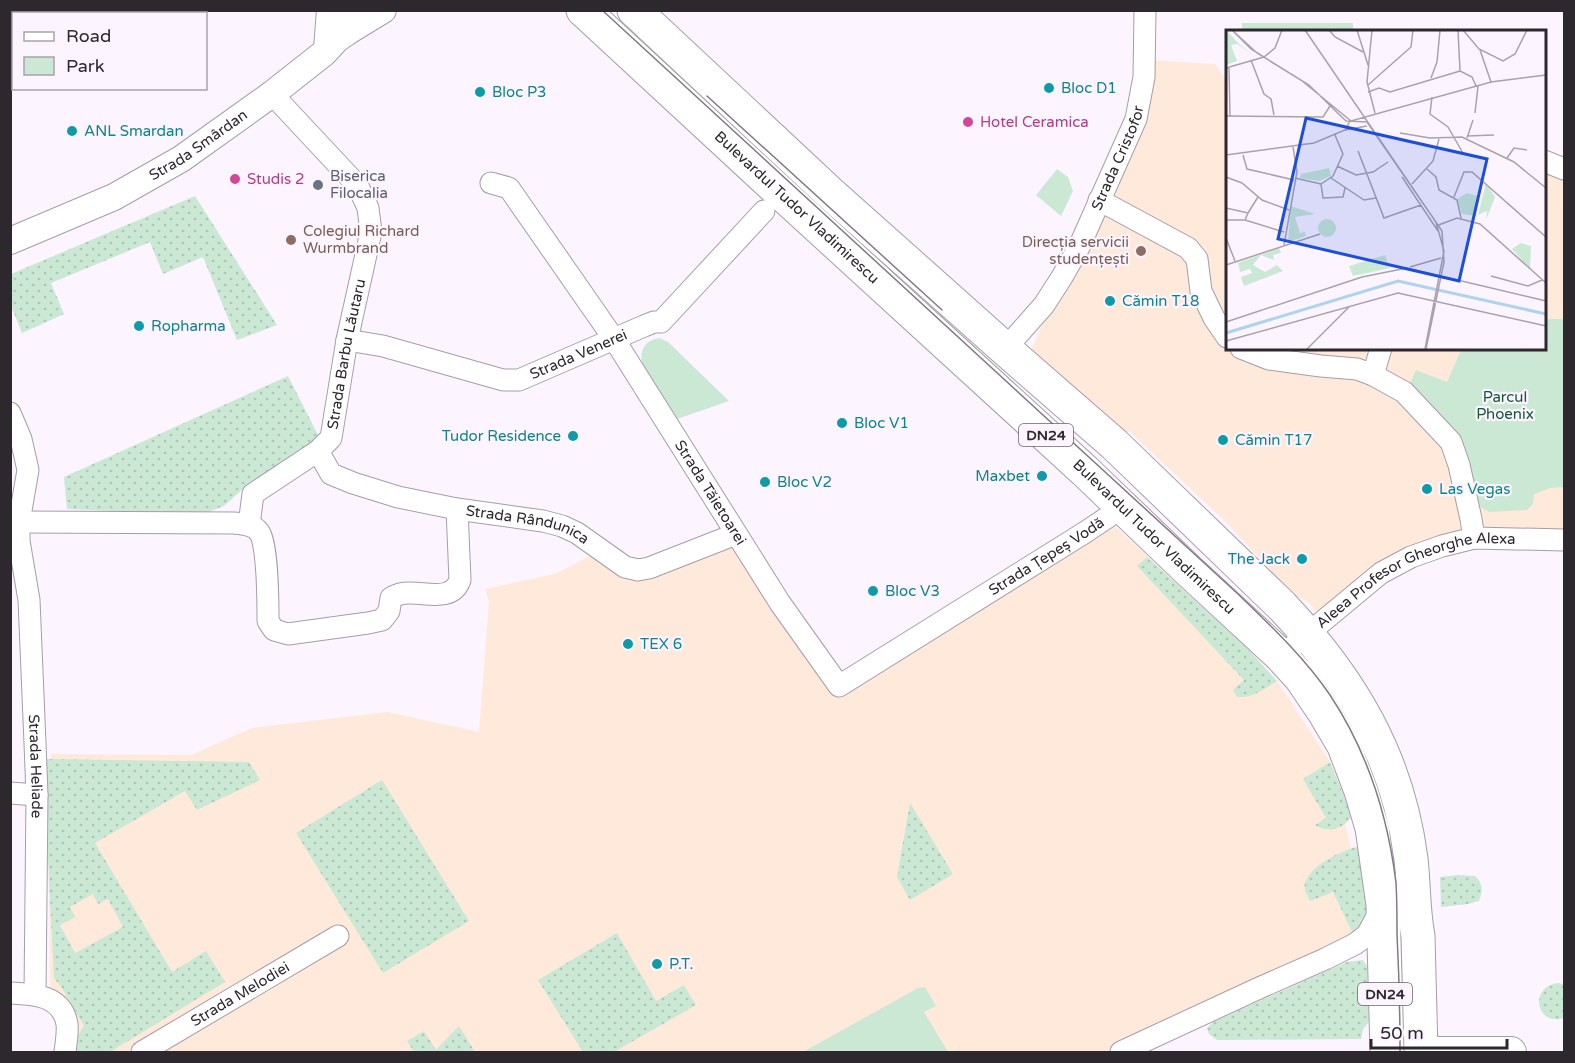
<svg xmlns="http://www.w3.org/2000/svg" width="1575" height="1063" font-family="'Varela Round',sans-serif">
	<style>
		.education { fill: #fee9db }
		.grass { fill: url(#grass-dots); fill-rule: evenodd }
		.green { fill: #cae8d4 }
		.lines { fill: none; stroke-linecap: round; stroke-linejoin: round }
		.minor-casing { stroke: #a69da9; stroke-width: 23 }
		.tertiary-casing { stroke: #a69da9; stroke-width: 28 }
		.secondary-casing { stroke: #a69da9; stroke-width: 32 }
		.primary-casing { stroke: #a69da9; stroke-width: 35 }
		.minor { stroke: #fff; stroke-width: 21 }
		.tertiary { stroke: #fff; stroke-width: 26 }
		.secondary { stroke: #fff; stroke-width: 30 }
		.primary { stroke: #fff; stroke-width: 33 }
		.tram { stroke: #817b83; stroke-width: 1.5 }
		.culture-dot { fill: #0f9aa8; stroke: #fcf4ff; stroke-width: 2 }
		.hotel-dot { fill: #d1479c; stroke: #fcf4ff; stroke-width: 2 }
		.worship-dot { fill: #6b7280; stroke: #fcf4ff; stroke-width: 2 }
		.education-dot { fill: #8d6e63; stroke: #fcf4ff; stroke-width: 2 }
		.labels { text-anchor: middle; stroke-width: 4.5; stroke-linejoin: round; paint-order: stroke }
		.shield { fill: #fcf4ff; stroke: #6a656c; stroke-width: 1.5 }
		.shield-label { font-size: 14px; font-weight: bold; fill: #2c282d }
		.culture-label { font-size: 15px; fill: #0d838f; stroke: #fcf4ff; text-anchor: start }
		.hotel-label { font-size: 15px; fill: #b23c85; stroke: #fcf4ff; text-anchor: start }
		.street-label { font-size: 15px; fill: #2c282d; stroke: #fcf4ff }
		.worship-label { font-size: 15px; fill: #5b616d; stroke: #fcf4ff; text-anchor: start }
		.education-label { font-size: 15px; fill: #785e54; stroke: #fcf4ff; text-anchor: start }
		.park-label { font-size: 15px; fill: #145735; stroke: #fcf4ff }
		.inset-river { fill: none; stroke: #add3ef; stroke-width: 3 }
		.inset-road { fill: none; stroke: #a9a2ab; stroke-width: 1.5 }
		.view { fill: #1d4ed8; fill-opacity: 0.15; stroke: #1d4ed8; stroke-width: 3 }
		.inset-edge { fill: none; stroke: #2c282d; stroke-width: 3 }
	</style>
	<defs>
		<pattern id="grass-dots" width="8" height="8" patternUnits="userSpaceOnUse" patternTransform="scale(1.5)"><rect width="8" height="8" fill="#cae8d4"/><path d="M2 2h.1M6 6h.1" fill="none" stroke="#aec7b6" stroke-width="1.8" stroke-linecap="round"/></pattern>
	</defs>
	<rect width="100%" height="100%" fill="#fcf4ff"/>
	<path class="education" d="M1145 60 1215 64 1227 81V348H1544V161L1564 169V540L1442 546 1324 620 1308 602 1294 595 1226 522 1129 431 1122 437 1030 352 1099 200Z
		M1106 518 1247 648 1277 681 1330 762 1352 816 1345 825 1351 848 1356 847 1362 924 1325 959 1121 1052H68L60 1003 50 989 48 791 51 754 191 755 252 728 387 712 479 732 489 601 485 589 555 574 592 555 620 566 736 534 839 685Z"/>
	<path class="grass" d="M195 196 277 325 237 340 203 257 163 274 150 242 51 283 64 314 22 333 11 306V274Z
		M288 376 320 439 246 486 224 506 201 515 67 509 64 477Z
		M1147 557 1247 648 1277 681C1264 689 1253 698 1237 697L1233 690 1244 680 1137 566Z
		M43 759 249 762 260 780 197 810 185 791 95 843 172 972 206 951 225 982 110 1052H73L77 1037 84 1026 62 988 54 978ZM93 894 98 904 108 899 123 927 75 953 60 925 75 917 70 907Z
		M1330 762 1352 816C1342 829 1330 834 1315 825L1326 818 1303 779Z
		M382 780 469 921 383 973 296 833Z
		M910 803 953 874 910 900 897 877Z
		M1356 847 1361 851C1363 867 1371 900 1366 914 1364 922 1358 927 1352 932L1333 892 1310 901C1308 896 1303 889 1305 883 1311 865 1339 852 1356 847Z
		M1458 875 1475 876C1483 884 1483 890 1479 901L1468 904 1441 907 1440 877Z
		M617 933 656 1001 684 985 696 1005 614 1052H583L538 980Z
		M1363 960 1367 966 1369 1022 1363 1029 1361 1039 1217 1040 1209 1034 1207 1028 1213 1022 1347 962Z
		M1559 983 1564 985V1018C1536 1027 1528 986 1559 983Z
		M459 1026 475 1052H414L407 1041 424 1031 436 1050Z"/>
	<path class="green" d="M1242 23H1353V31H1242Z
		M1057 169 1068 177 1073 191 1061 216 1036 195Z
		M1544 319H1564V487L1550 488 1534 494 1533 504 1527 510 1489 512 1474 503 1409 386 1416 370 1447 382 1462 348H1544Z
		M659 338 668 342 729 401 677 419 642 364C640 350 644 341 659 338Z
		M925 987 936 1006 924 1012 948 1052H803L918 988Z"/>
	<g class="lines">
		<g class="minor-casing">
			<g id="minor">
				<path d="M1544 161 1564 169"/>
				<path id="s1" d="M491 183 509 188 614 339 780 603 839 686 1084 533 1123 507"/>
				<path d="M1099 200 1188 248 1197 259 1201 291 1214 318 1227 337"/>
				<path id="s2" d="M347 340 383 346 503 380H519L644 326 654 322H661L764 211"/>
				<path d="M1241 348 1269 359 1321 366 1357 369 1373 375 1404 392 1451 442 1459 465 1471 519 1474 538"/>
				<path id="s3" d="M1005 349 1044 305 1062 277 1079 247 1136 119 1144 77 1145 10"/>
				<path d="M1373 375 1381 348"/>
				<path id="s4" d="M10 413 21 439 28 470 19 522V541L29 600 35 743 37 795 35 994"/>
				<path id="s5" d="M318 451 331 474 353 483 398 497 457 509 543 521 562 526 577 533 625 567 638 570 649 568 736 534"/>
				<path d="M19 522 234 523C243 524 253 524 259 532 268 542 268 604 268 621L274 630 288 634 368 623 382 620 389 611 391 598C394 596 397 595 400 594 420 589 451 605 460 580L457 509"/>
				<path id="s6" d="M249 525 253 494 318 451 331 438 347 340 371 232 368 208 358 186 272 94"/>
				<path id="s7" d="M1281 656 1381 573 1411 557 1442 546 1474 538 1564 540"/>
				<path d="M10 793 37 795"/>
				<path d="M10 993C33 994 62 995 67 1024 68 1033 66 1043 65 1052"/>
				<path id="s8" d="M142 1052 338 936"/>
				<path d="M1121 1052 1257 989 1325 959 1355 944 1367 935 1380 911"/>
			</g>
		</g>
		<g class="tertiary-casing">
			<g id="tertiary">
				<path d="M347 32 383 10"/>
				<path d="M327 49 330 10"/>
				<path id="s9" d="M10 241 114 197 181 159 272 94 324 53 337 39 347 32 357 10"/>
			</g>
		</g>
		<g class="secondary-casing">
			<path id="secondary" d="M1424 1052H1511"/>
		</g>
		<g class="primary-casing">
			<g id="primary">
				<path id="s10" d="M583 10 782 194 1085 471 1186 568 1281 656 1301 678 1324 712 1344 746 1361 791 1372 828 1383 905 1387 1052"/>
				<path d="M634 10 830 193 1005 349 1114 444 1282 606C1351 679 1398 757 1411 859 1414 885 1413 910 1418 936L1421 1052"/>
			</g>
		</g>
		<use href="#minor" class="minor"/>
		<use href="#tertiary" class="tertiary"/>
		<use href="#secondary" class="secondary"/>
		<use href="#primary" class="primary"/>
		<path class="tram" d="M602 10 1238 594C1270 625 1304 657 1330 695 1367 751 1388 817 1396 883 1397 900 1397 917 1397 934 1399 973 1400 1013 1400 1052
			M707 96 942 310"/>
	</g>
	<g class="culture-dot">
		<circle cx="1049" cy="88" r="6"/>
		<circle cx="480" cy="92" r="6"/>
		<circle cx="72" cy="131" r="6"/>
		<circle cx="1110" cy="301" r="6"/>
		<circle cx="139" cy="326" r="6"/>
		<circle cx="842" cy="423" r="6"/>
		<circle cx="573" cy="436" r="6"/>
		<circle cx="1223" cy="440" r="6"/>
		<circle cx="1042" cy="476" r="6"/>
		<circle cx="765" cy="482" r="6"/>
		<circle cx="1427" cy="489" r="6"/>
		<circle cx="1302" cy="559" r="6"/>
		<circle cx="873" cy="591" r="6"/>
		<circle cx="628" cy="644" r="6"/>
		<circle cx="657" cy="964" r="6"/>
	</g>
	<g class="hotel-dot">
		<circle cx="968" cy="122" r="6"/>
		<circle cx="235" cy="179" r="6"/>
	</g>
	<circle class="worship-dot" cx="318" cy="185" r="6"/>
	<g class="education-dot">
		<circle cx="291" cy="240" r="6"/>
		<circle cx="1141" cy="251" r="6"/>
	</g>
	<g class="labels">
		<g class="shield">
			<rect x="1019" y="424" width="54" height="22" rx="4.5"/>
			<rect x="1358" y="983" width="54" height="22" rx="4.5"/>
		</g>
		<g class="shield-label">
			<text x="1046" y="440">DN24</text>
			<text x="1385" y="999">DN24</text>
		</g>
		<g class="culture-label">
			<text x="1061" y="93">Bloc D1</text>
			<text x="492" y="97">Bloc P3</text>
			<text x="84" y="136">ANL Smardan</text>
			<text x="1122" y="306">Cămin T18</text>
			<text x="151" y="331">Ropharma</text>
			<text x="854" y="428">Bloc V1</text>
			<text x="561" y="441" text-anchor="end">Tudor Residence</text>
			<text x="1235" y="445">Cămin T17</text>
			<text x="1030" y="481" text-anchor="end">Maxbet</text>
			<text x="777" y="487">Bloc V2</text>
			<text x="1439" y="494">Las Vegas</text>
			<text x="1290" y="564" text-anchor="end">The Jack</text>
			<text x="885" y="596">Bloc V3</text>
			<text x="640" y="649">TEX 6</text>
			<text x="669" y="969">P.T.</text>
		</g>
		<g class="hotel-label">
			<text x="980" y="127">Hotel Ceramica</text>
			<text x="247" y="184">Studis 2</text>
		</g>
		<g class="street-label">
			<text dy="5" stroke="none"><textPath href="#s9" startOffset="212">Strada Smârdan</textPath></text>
			<text dy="5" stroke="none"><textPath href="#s3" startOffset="224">Strada Cristofor</textPath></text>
			<text dy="5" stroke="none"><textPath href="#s10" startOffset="291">Bulevardul Tudor Vladimirescu</textPath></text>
			<text dy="5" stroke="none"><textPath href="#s6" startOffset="213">Strada Barbu Lăutaru</textPath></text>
			<text dy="5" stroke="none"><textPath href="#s2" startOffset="242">Strada Venerei</textPath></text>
			<text dy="5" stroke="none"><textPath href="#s1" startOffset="384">Strada Tăietoarei</textPath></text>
			<text dy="5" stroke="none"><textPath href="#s5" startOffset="230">Strada Rândunica</textPath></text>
			<text dy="5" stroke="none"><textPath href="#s10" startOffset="777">Bulevardul Tudor Vladimirescu</textPath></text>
			<text dy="5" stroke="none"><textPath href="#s1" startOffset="861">Strada Țepeș Vodă</textPath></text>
			<text dy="5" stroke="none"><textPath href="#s7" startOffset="160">Aleea Profesor Gheorghe Alexa</textPath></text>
			<text dy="5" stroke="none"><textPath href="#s4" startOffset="358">Strada Heliade</textPath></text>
			<text dy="5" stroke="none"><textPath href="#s8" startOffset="114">Strada Melodiei</textPath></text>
		</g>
		<g class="worship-label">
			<text x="330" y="181">Biserica<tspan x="330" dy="17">Filocalia</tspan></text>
		</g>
		<g class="education-label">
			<text x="303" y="236">Colegiul Richard<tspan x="303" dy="17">Wurmbrand</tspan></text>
			<text x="1129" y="247" text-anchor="end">Direcția servicii<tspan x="1129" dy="17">studențești</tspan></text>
		</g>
		<g class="park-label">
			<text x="1505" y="402">Parcul<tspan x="1505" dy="17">Phoenix</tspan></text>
		</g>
	</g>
	<g transform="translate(1226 30)">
		<rect width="320" height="320" fill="#fcf4ff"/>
		<path d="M103 138 105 146 93 151 74 148 75 144ZM260 153 269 167 260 190 261 181 252 185ZM65 176 89 184 69 187 74 203 79 202 80 206 62 212ZM92 198a9 9 0 1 1 18 0a9 9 0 1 1-18 0ZM295 213 305 216 304 239 286 219ZM53 218 55 223 47 225 48 230 35 225 27 235 39 242 51 235 57 241 18 256 15 247 26 243 24 239 14 242 12 233Z" fill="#cae8d4"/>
		<path d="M0 0 13 14 26 24 11 14 5 15 11 31 0 35ZM241 163 251 166 250 186 236 184 231 169ZM159 225 164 238 127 246 123 236Z" fill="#cae8d4"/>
		<path class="inset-river" d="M0 303 172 251 320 284"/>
		<path class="inset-road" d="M6 0 25 19 75 50 125 91 265 52 320 45M6 0 31 23 83 55 120 91 141 92 210 192 218 221 199 319M79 0 216 201 218 232 200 319M103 0 109 7 137 22M131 0 142 35M146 0 141 52 149 83M232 0 234 41 246 47 250 56M237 0 253 19 277 31 289 24 301 0M254 20 265 52M25 30 38 64 45 69 48 85M3 37 4 86M0 38 38 27 49 18 56 0M205 48 211 32 214 0M142 55 185 17 187 0M142 62 153 58 164 62 234 41M206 67 204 84 222 97 238 125M249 83 252 56M0 86 97 87 104 76M119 100 141 96M174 103 204 108 236 107 288 132 320 158M241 106 268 105M241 108 247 90M132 121 158 188 195 175M0 125 88 113 119 100 124 91M17 125 21 139 68 150M281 128 288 118 301 120M111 136 130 145 147 142 162 132M201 139 210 147 213 160 231 170 235 188M0 147 16 153 36 170 63 180M176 147 212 201M69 148 95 154M105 148 138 170 150 168M95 154 107 146 117 124 109 105M95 154 97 168 117 167 119 158M186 154 207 131 213 109M228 167 238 142H246L320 207M0 178 22 183 19 190M22 183 32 167M0 190H19L58 202M210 196 231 188 254 194 320 253M0 208 9 231M58 215 71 142 67 117M0 235 94 204M184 237 215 228M265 246 302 256 316 250M0 292 136 247 181 238 320 271M0 311 172 263 320 296M81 319 123 277"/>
		<path class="view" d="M80 88 261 129 233 251 52 209Z"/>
		<rect width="320" height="320" class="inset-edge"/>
	</g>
	<rect width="1575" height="1063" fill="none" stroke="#2c282d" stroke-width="24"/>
	<rect x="12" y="12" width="195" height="78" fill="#fcf4ff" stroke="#a9a2ab" stroke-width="1.5"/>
	<rect x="24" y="32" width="30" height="9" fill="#ffffff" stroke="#a9a2ab" stroke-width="1.5"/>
	<text x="66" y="42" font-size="18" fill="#2c282d">Road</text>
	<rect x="24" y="57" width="30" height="18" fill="#cae8d4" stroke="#a9a2ab" stroke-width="1.5"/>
	<text x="66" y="72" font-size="18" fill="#2c282d">Park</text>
	<path d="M1371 1039v9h136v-9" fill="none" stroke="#2c282d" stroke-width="3"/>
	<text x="1380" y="1039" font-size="18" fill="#2c282d" stroke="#fcf4ff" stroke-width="4.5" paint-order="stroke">50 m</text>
</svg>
